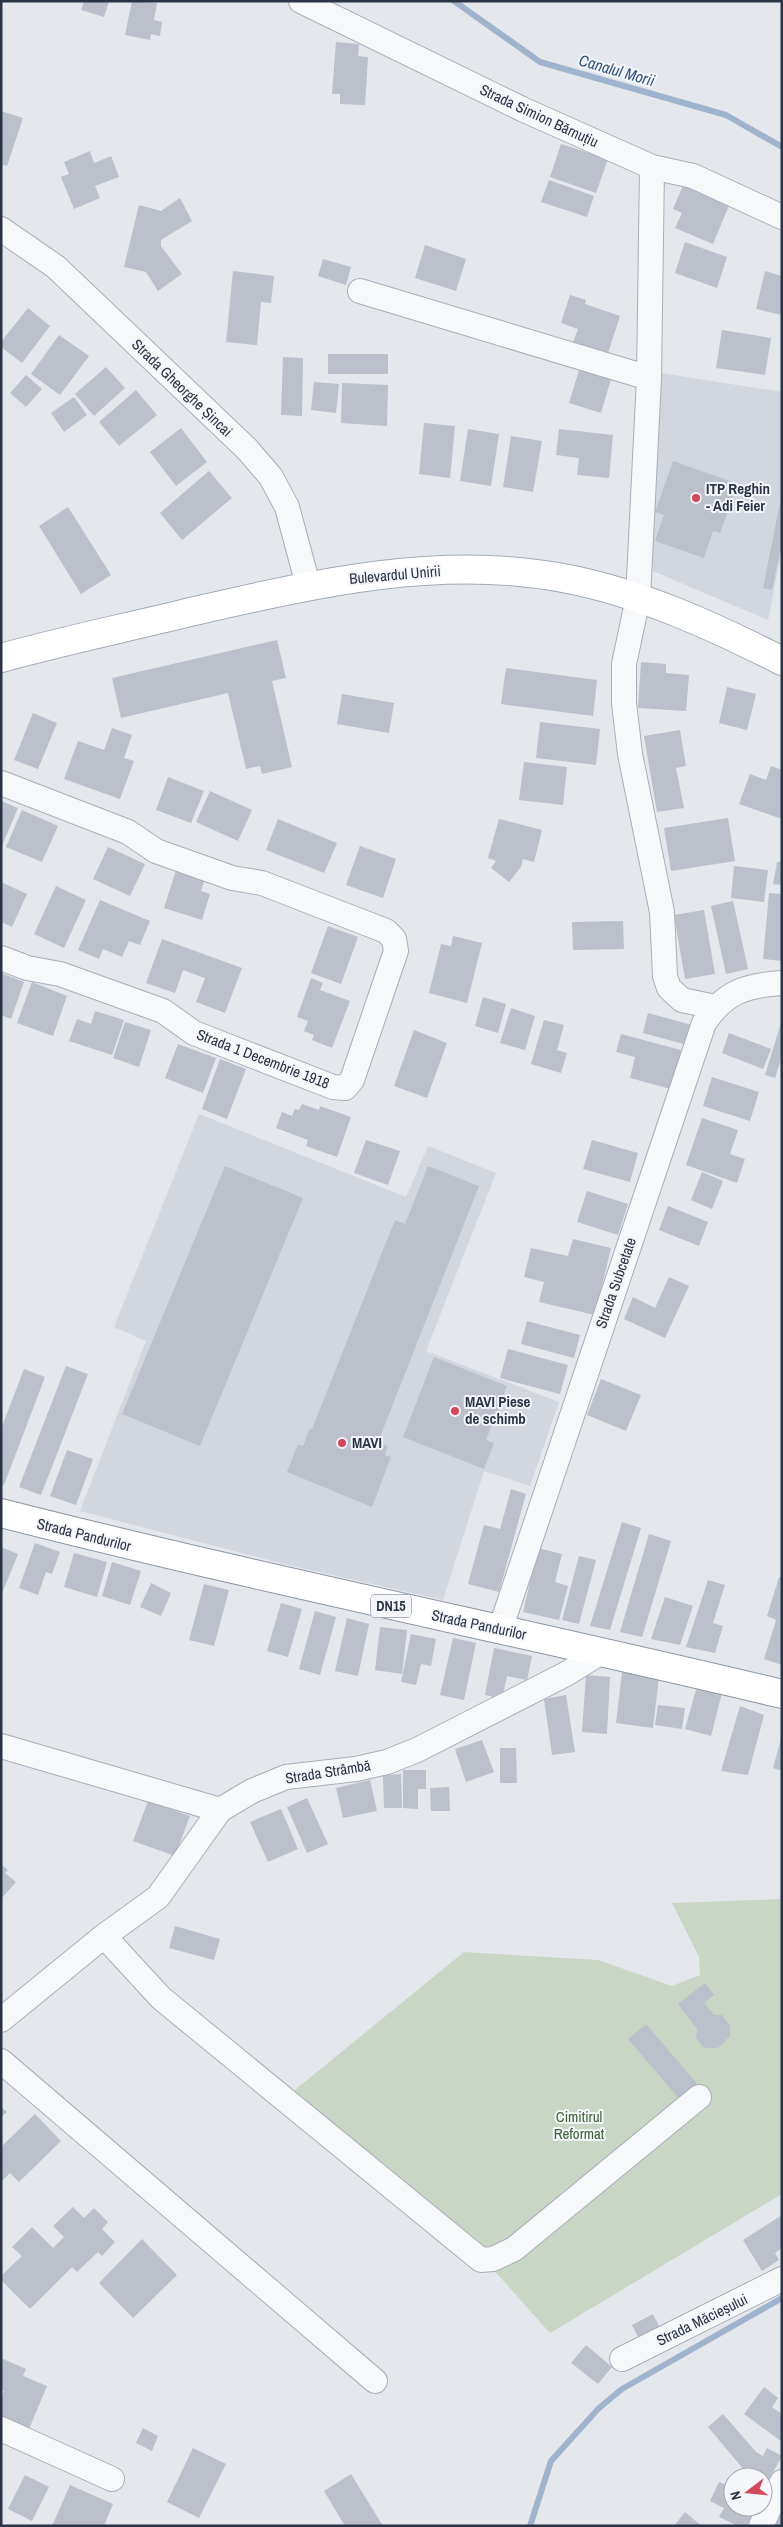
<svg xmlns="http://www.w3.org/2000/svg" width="783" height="2527" font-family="'Archivo Narrow',sans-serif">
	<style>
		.built { fill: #d2d6de }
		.green { fill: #c9d6c5 }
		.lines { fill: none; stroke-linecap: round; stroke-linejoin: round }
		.stream { stroke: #9fb4cc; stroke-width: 6 }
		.building { fill: #bbc0ca }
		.minor-casing { stroke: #a9aeb7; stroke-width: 26 }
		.major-casing { stroke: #a3abb8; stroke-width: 30 }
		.highway-casing { stroke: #8b94a3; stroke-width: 30 }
		.minor { stroke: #f7f8fa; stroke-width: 24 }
		.major { stroke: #fff; stroke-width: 28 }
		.highway { stroke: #fff; stroke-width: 28 }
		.poi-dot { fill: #d1495b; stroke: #f4f6f9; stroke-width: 2 }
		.labels { text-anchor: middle; stroke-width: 4; stroke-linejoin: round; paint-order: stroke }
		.shield { fill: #f4f6f9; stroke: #676e7b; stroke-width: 1 }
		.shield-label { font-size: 14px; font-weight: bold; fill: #2b3445 }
		.street-label { font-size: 15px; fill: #2b3445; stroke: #f4f6f9 }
		.poi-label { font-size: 15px; font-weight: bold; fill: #2b3445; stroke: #f4f6f9; text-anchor: start }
		.park-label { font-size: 15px; fill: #3f6138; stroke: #f4f6f9 }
		.water-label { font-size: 16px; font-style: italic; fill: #34527a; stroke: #f4f6f9 }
	</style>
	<rect width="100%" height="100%" fill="#e4e7ec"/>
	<path class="built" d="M661 373 782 392V549L768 620 648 569Z
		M199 1114 406 1197 428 1146 496 1173 426 1351 559 1402 530 1486 484 1471 443 1600 284 1564 80 1511 146 1341 114 1327Z"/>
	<path class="green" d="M782 1899V2194L550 2333 473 2247 290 2094 464 1952 598 1960 672 1986 700 1975 699 1957 672 1903Z"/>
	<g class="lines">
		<path class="stream" d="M454 1 540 62 726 115 782 147
			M530 2526 551 2461 599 2408 622 2389 782 2298"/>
	</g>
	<path class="building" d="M84 1H109L104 17 81 10Z
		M132 1 157 3 154 20 162 22 160 36 151 34 150 40 125 35Z
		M336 42 359 44 358 56 368 57 365 105 340 104V94H332Z
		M1 111 23 118 7 166 1 164Z
		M561 144 608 159 596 193 550 177Z
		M90 151 94 163 111 156 119 177 95 186 100 198 74 209 61 177 69 174 64 162Z
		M549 180 594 196 587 217 541 202Z
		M684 183 730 203 713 244 675 228 682 213 673 209Z
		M180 198 192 221 161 240V246L182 274 158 291 146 272 124 267 139 205 161 211Z
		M685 242 727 257 717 288 675 273Z
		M425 245 466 259 456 291 415 278Z
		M323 259 351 267 346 285 318 276Z
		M233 271 274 276 271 303 261 302 257 345 226 342Z
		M765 271 782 276V315L756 309Z
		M570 295 586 300 585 304 620 316 608 353 573 342 578 329 561 323Z
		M28 308 50 326 22 363 1 347V342Z
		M722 330 771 338 765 375 716 368Z
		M59 335 89 356 60 395 31 374Z
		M328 354H388V374H328Z
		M283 357 303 358 302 416 281 415Z
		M106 367 125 388 94 416 75 394Z
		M579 370 611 379 601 413 569 403Z
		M26 375 42 389 26 407 10 393Z
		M314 382 339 384 336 413 311 410Z
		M342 383 388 385 387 426 341 423Z
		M136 390 157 415 119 446 99 422Z
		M74 397 87 415 64 432 51 413Z
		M424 423 455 426 450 478 419 474Z
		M181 428 207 462 176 486 150 452Z
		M468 429 499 434 491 486 460 481Z
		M559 429 613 435 609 478 577 475 579 458 556 455Z
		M511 436 542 441 533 492 503 487Z
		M673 461 738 484 720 533 713 531 704 558 655 541 664 515 655 512Z
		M209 471 232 498 182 540 160 513Z
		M781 498 782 543 772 590 763 588Z
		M68 507 111 575 81 594 39 526Z
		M277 640 286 678 272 681 292 767 262 774 260 766 246 769 228 693 121 718 112 678Z
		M641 662 666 664V673L689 675 686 711 638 708Z
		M506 668 597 680 593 716 501 704Z
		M727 687 756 694 747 730 719 723Z
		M342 694 394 703 389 733 337 724Z
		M33 713 57 723 38 769 14 760Z
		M540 722 600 729 596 765 536 758Z
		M112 728 132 735 124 758 134 761 120 799 64 779 78 741 104 750Z
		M680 730 686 766 676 768 684 808 657 812 644 736Z
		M524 762 567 767 563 805 519 800Z
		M771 766 782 770V819L739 804 750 774 766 780Z
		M168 777 204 791 191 823 156 810Z
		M210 791 252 810 238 841 196 822Z
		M1 801 18 808 1 848Z
		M22 810 58 826 42 862 6 847Z
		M728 818 735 861 671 871 664 828Z
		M278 819 337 843 324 873 266 850Z
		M499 819 542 830 534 862 523 859 521 867 509 882 491 868 496 861 488 858Z
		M360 846 396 859 383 898 346 885Z
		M108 847 145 864 130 896 93 879Z
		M777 862H782V885L773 884Z
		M734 866 768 870 764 902 731 898Z
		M176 870 205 879 201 891 210 894 202 920 164 908Z
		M1 882 27 894 12 927 1 922Z
		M56 886 86 900 64 948 34 934Z
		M769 893 782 894V961L763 959Z
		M100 900 150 921 140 945 129 941 122 957 103 949 99 959 78 950Z
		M733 901 748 969 726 974 711 906Z
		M704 910 715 974 685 979 674 915Z
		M623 921 624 949 573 950 572 922Z
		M328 926 358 937 341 984 311 973Z
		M453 936 482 943 467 1003 429 993 441 944 451 946Z
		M162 939 242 968 225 1013 196 1002 205 978 183 970 175 993 146 983Z
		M1 973 24 982 11 1019 1 1015Z
		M311 978 323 983 320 990 350 1001 332 1048 312 1040 314 1035 304 1031 308 1021 297 1017Z
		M32 982 67 996 53 1036 17 1023Z
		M483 997 506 1004 498 1033 475 1026Z
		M511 1008 535 1016 525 1050 500 1043Z
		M95 1011 124 1020 112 1055 69 1041 77 1019 91 1024Z
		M648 1013 692 1025 687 1045 643 1033Z
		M544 1020 564 1025 557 1050 567 1053 561 1073 531 1064Z
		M125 1022 151 1030 139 1067 113 1058Z
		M781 1023 782 1056 775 1078 765 1075Z
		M414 1030 447 1043 427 1098 394 1086Z
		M729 1033 771 1049 763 1069 722 1053Z
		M621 1034 681 1050 671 1089 630 1078 635 1057 616 1052Z
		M178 1044 216 1058 203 1093 165 1078Z
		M220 1059 246 1069 227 1119 202 1109Z
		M712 1077 759 1092 750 1121 703 1106Z
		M302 1104 319 1110 320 1106 351 1117 337 1157 306 1146 308 1140 276 1128 282 1112 292 1116 295 1109 299 1110Z
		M702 1118 738 1130 730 1154 745 1159 737 1183 686 1165Z
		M366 1140 400 1151 388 1185 354 1173Z
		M592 1140 638 1153 630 1182 583 1169Z
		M225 1166 303 1198 200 1446 122 1414Z
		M428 1166 479 1186 378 1442 388 1446 385 1455 391 1457 372 1507 287 1472 298 1444 303 1446 310 1428 312 1429 395 1220 405 1224Z
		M702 1172 723 1181 712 1209 691 1200Z
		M587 1191 628 1204 618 1235 577 1222Z
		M668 1206 708 1222 699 1246 659 1230Z
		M573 1239 611 1248 595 1315 539 1302 544 1282 524 1277 531 1248 568 1256Z
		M669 1277 689 1286 665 1338 624 1319 633 1297 655 1308Z
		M527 1321 580 1335 574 1358 521 1344Z
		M508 1349 568 1365 560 1394 500 1378Z
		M434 1357 507 1386 486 1440 494 1443 484 1469 403 1437Z
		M66 1366 88 1374 41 1495 19 1487Z
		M24 1369 45 1377 4 1485 1 1484V1429Z
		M601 1379 641 1395 626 1431 587 1415Z
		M67 1450 93 1459 76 1505 50 1496Z
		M511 1489 526 1494 499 1592 468 1584 484 1525 500 1529Z
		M622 1522 641 1528 610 1630 590 1626Z
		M649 1534 671 1541 642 1637 620 1632Z
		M35 1543 60 1552 52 1574 46 1572 38 1595 19 1588Z
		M1 1547 18 1554 1 1596Z
		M538 1548 562 1554 555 1582 568 1586 559 1620 523 1612Z
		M74 1553 107 1562 97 1597 64 1587Z
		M579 1556 596 1560 579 1624 562 1620Z
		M112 1562 141 1571 130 1605 102 1596Z
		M779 1577 782 1578V1665L764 1659 776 1620 767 1616Z
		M708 1580 725 1585 713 1623 723 1626 715 1653 686 1647Z
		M151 1583 171 1593 161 1616 140 1607Z
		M204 1584 229 1590 214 1646 189 1640Z
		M665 1597 693 1606 680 1645 651 1639Z
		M281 1603 302 1609 288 1657 267 1651Z
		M315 1611 336 1617 320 1675 299 1669Z
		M347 1618 369 1624 358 1676 335 1671Z
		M380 1627 407 1630 402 1674 375 1670Z
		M411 1634 436 1639 431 1666 421 1664 416 1685 401 1682Z
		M453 1638 476 1643 464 1700 440 1695Z
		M494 1648 532 1656 527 1680 507 1676 502 1699 485 1695Z
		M622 1672 659 1677 653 1728 616 1723Z
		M586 1675 610 1677 607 1734 582 1732Z
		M697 1686 722 1693 711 1736 685 1729Z
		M566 1695 575 1752 552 1755 544 1699Z
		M658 1705 685 1708 682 1729 655 1725Z
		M740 1706 764 1715 748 1775 721 1771Z
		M781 1739 782 1740V1771L773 1768Z
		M482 1740 494 1772 466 1782 455 1749Z
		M500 1748H516L517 1783H500Z
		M403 1770H426V1789H418V1809L403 1808Z
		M401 1774 402 1808H384L383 1775Z
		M370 1780 377 1811 343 1818 336 1788Z
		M449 1787 450 1811H431L430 1788Z
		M307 1798 328 1844 307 1853 287 1807Z
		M148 1801 190 1816 175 1856 133 1841Z
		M281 1809 298 1849 268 1862 250 1822Z
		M1 1864 8 1870 5 1873 16 1882 1 1899Z
		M175 1926 220 1939 214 1960 169 1948Z
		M705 1983 714 1995 704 2003 714 2015H722L730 2026V2036L718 2048H704L696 2038 697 2029 678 2004Z
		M646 2024 698 2085 680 2100 628 2039Z
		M1 2107 7 2112 1 2117Z
		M35 2114 61 2141 19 2182 10 2173 1 2182V2147Z
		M73 2207 84 2218 94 2208 108 2222 102 2229 115 2242 102 2256 98 2252 77 2272 72 2267 30 2309 1 2280V2276L22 2256 12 2247 32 2227 53 2248 64 2237 53 2226Z
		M782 2215V2248L775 2253 779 2260 762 2271 743 2240Z
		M142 2239 177 2275 133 2318 99 2283Z
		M653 2314 661 2330 640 2341 632 2325Z
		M586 2345 612 2367 598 2384 571 2363Z
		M1 2358 26 2369 23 2376 47 2386 29 2429 1 2417V2397L4 2391 1 2390Z
		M764 2387 778 2398 772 2407 782 2414V2442L744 2414Z
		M723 2414 756 2452 763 2456 767 2448 782 2456 767 2483 763 2481V2477H756L745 2471 708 2427Z
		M143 2428 158 2436 152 2451 136 2443Z
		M193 2448 226 2464 199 2518 167 2502Z
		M351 2474 383 2526H345L324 2491Z
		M25 2475 49 2487 32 2521 8 2509Z
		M719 2482 733 2488V2507H755L747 2526H738L719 2517 724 2508 710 2501Z
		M70 2485 113 2504 104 2526H52Z
		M782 2507V2526H773Z
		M685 2512 702 2526H674Z"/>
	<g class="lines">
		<g class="minor-casing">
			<path id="minor" d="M301 1 522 109 652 167 693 176 782 217
				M652 167 649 378 638 598 624 664V703L630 754 662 912 665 976 669 988 682 1000 715 1007
				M1 229 56 267 247 449 271 477 287 507 308 585
				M360 291 649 378
				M1 783 128 832 156 851 232 878 262 883 386 931 394 939 396 951 352 1080 345 1088 333 1087 194 1033 163 1011 60 974 27 968 1 958
				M500 1630 704 1023C725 992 746 985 782 983
				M1 1746 220 1810
				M104 1936 161 1998 481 2260 493 2259 514 2249 699 2097
				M1 2020 104 1936 158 1897 220 1810 252 1791 286 1777 356 1769 387 1762 417 1750 566 1674 603 1651
				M1 2061 375 2381
				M622 2359 782 2279
				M1 2429 112 2479
				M761 2526 782 2482"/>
		</g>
		<g class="major-casing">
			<path id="major" d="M1 658C62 641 125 628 186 613 309 585 436 554 563 578 639 592 713 626 782 661"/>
		</g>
		<g class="highway-casing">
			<path id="highway" d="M1 1513C260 1579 522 1632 782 1694"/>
		</g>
		<use href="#minor" class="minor"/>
		<use href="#major" class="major"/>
		<use href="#highway" class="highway"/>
	</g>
	<g class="poi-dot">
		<circle cx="696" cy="498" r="5"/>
		<circle cx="455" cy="1411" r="5"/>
		<circle cx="342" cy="1443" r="5"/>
	</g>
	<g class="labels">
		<rect class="shield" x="371" y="1594.5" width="40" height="23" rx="4"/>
		<g class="shield-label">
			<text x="391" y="1611">DN15</text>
		</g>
		<g class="street-label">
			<text transform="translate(539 116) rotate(25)" y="5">Strada Simion Bărnuțiu</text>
			<text transform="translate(182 388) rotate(44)" y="5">Strada Gheorghe Șincai</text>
			<text transform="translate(395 575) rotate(-5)" y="5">Bulevardul Unirii</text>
			<text transform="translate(263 1059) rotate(21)" y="5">Strada 1 Decembrie 1918</text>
			<text transform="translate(616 1283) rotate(-71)" y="5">Strada Subcetate</text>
			<text transform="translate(84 1535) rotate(14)" y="5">Strada Pandurilor</text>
			<text transform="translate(479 1625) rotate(12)" y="5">Strada Pandurilor</text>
			<text transform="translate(328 1772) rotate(-9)" y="5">Strada Strâmbă</text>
			<text transform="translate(702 2320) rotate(-26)" y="5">Strada Măcieșului</text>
		</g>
		<g class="poi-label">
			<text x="706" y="494">ITP Reghin<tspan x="706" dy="17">- Adi Feier</tspan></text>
			<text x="465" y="1407">MAVI Piese<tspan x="465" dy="17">de schimb</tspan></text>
			<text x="352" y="1448">MAVI</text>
		</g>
		<g class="park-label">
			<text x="579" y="2122">Cimitirul<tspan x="579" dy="17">Reformat</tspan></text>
		</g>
		<g class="water-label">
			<text transform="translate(617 70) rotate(16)" y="6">Canalul Morii</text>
		</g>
	</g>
	<rect width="783" height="2527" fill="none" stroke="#2b3445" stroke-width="5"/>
	<g transform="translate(748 2492) rotate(254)"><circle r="24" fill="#f4f6f9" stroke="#a4a8b1"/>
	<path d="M0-4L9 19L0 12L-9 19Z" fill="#d1495b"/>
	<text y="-8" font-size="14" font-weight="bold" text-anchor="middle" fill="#2b3445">N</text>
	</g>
</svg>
